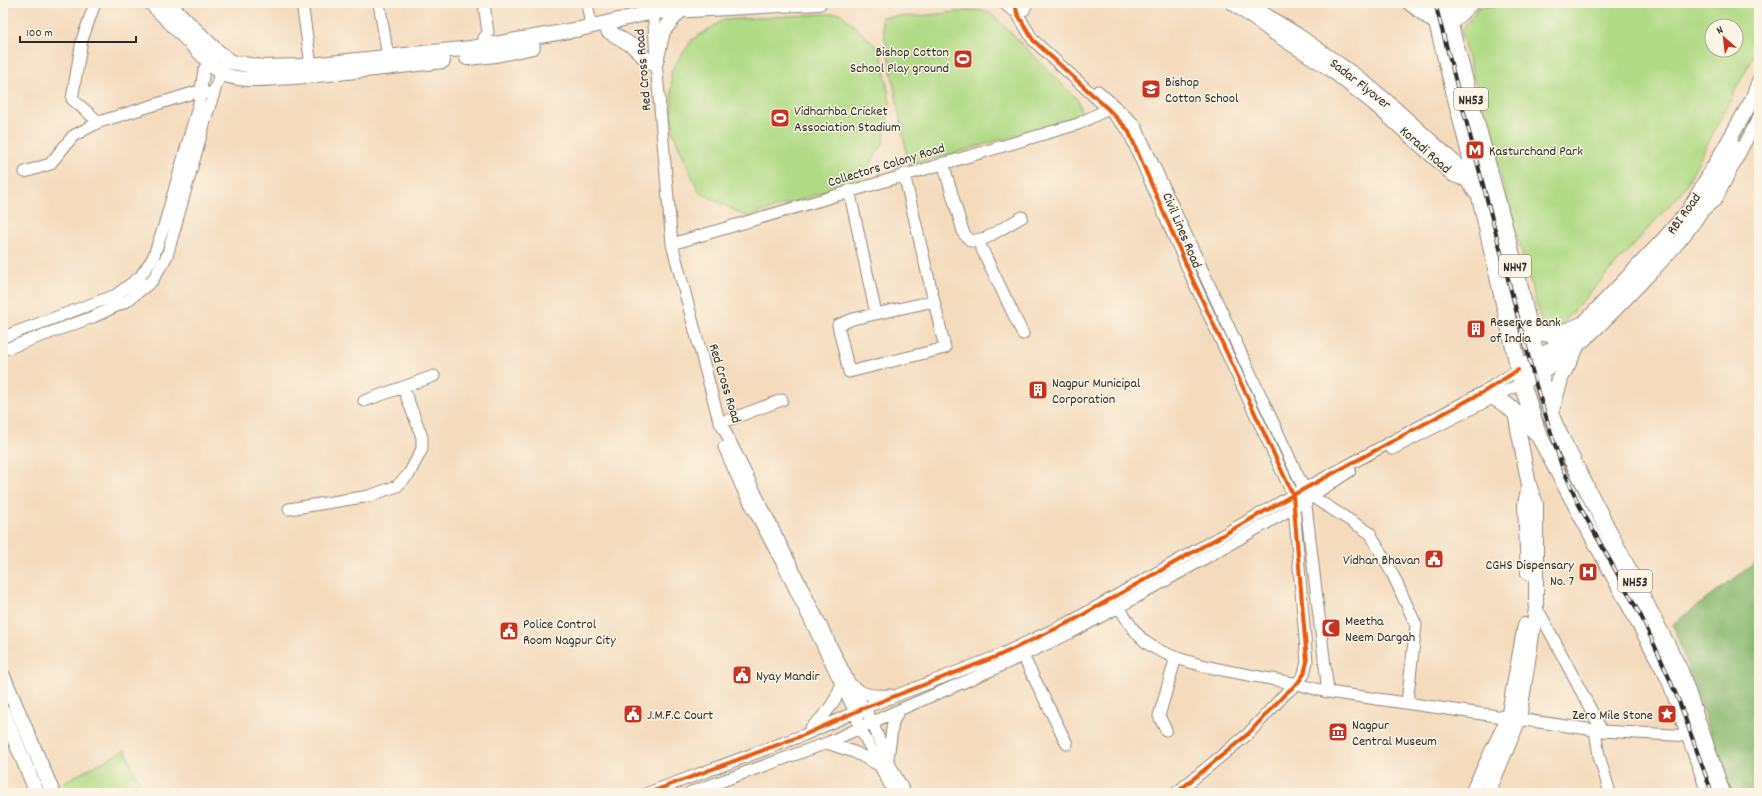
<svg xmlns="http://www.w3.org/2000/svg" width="1762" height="796" font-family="Dekko,sans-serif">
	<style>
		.green { fill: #b0da85; stroke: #6e8258; fill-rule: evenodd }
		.forest { fill: #8cba72; stroke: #5c724e }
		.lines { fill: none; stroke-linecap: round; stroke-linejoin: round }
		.minor-casing { stroke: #908374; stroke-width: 13 }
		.major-casing { stroke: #908374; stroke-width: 16 }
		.highway-casing { stroke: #908374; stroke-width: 18 }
		.minor { stroke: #fff; stroke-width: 11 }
		.major { stroke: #fff; stroke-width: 14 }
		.highway { stroke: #fff; stroke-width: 16 }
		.rail-casing { stroke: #2b2b2b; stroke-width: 4 }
		.rail { stroke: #fcf5e5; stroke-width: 2.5; stroke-dasharray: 8; stroke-linecap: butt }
		.cycleway-casing { stroke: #fcf5e5; stroke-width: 6 }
		.cycleway { stroke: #e8590c; stroke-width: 4 }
		.labels { text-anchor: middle; stroke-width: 3; stroke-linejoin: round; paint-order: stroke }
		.shield { fill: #fcf5e5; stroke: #6a6863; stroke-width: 1 }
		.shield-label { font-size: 13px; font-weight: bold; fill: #2b2b2b }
		.poi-label { font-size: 14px; fill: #2b2b2b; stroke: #fcf5e5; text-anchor: start }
		.street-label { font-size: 14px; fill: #2b2b2b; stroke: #fcf5e5 }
	</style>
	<rect width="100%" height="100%" fill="#fcf5e5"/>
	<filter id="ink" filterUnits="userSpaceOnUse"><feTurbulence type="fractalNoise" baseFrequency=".025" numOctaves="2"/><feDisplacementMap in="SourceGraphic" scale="8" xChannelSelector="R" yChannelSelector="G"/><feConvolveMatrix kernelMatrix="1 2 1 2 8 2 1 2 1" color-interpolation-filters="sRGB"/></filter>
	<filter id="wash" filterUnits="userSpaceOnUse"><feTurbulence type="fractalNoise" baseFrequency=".012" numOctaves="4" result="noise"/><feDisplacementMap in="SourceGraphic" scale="16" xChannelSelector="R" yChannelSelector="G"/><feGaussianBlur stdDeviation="0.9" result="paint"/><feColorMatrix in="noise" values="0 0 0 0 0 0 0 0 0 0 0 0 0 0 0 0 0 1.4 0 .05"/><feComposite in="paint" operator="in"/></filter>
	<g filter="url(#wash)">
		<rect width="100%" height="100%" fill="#f4dbbe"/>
		<path class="green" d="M1586 3H1759V45L1684 189 1558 328 1542 325 1461 32 1478 7ZM1712 26H1736V50H1712Z
			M975 10 986 11 995 17 1078 100 1081 112 1074 119 909 166 881 17 919 16Z
			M840 13 881 51 890 103 883 144 859 181 747 217 699 192 673 133 671 71 692 40 723 20Z
			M125 750 144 793H68L64 782Z"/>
		<path class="forest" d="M1759 560V793H1731L1673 624Z"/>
	</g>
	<g filter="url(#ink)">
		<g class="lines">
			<g class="minor-casing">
				<path id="minor" d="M95 3 82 40 72 99 99 122
					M302 3 311 65
					M379 3 388 57
					M587 3 591 26
					M653 3 656 62 672 244 718 417 848 680 872 722 888 761 905 793
					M1003 3 1017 13
					M1015 3 1017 13 1033 40 1108 109 1128 130 1191 276 1293 495 1307 662 1304 674 1297 684 1285 694 1248 734 1176 793
					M1024 10 1027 3
					M484 46V38L488 33 484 3
					M1098 91 1135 125 1304 489 1328 692
					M943 163 962 228 964 234 971 241 986 238 1022 217
					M25 172 50 164 73 136 99 122 196 92 208 93
					M904 174 945 348 849 372 838 325 853 319 934 301
					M849 190 876 314
					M1704 210 1716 200 1759 116
					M978 241 1023 334
					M672 244 1078 124 1108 109
					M3 337 116 295 140 277 153 258 164 226 199 103 204 70 212 56
					M3 350 93 317 127 301 152 281 167 256 207 114 223 65
					M364 401 434 376
					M720 423 782 400
					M724 447 742 488 782 563 855 712 860 728 894 793
					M1392 449 1522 383
					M1311 496 1370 533 1393 575 1416 625 1407 703
					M289 509 369 496 397 486 409 474 422 449V437L403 387
					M1534 605 1542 617 1602 731
					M1119 607C1127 620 1135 634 1147 643 1178 666 1248 674 1287 682 1301 684 1314 689 1328 692L1602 731 1690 736
					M1023 656 1067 744
					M852 685C863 696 875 696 890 695
					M810 729C825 715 835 704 841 685
					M1166 730 1159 716 1176 657
					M1595 730 1599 756 1610 793
					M827 743 854 752 879 765
					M888 758 893 722 899 710
					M648 793 804 735 864 708 998 656 1072 621 1293 495 1485 391 1518 370
					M689 793 827 743 899 710 994 669 1072 632 1119 607 1295 507 1350 471"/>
			</g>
			<g class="major-casing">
				<path id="major" d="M151 3 220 73C242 83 269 78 293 77 343 73 393 67 443 61
					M168 3 216 50 231 62 262 67 301 66 471 48 580 29 653 12 819 3
					M1233 3 1276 34 1329 68 1376 105 1454 175 1466 179
					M608 31 633 46 650 63
					M467 58 496 55 533 47
					M656 62 663 31 679 12
					M1518 370 1567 339 1582 325 1663 240 1689 210 1752 100 1759 81
					M1522 383C1574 355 1604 321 1644 279 1664 258 1685 236 1701 211 1714 191 1724 168 1735 147
					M1528 573 1525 504 1529 486
					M3 676 53 793
					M3 712 37 793
					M1472 793 1508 718 1525 625
					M1488 793 1519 719 1536 609V504L1529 485 1515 413"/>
			</g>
			<g class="highway-casing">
				<path id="highway" d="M1244 3 1297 36 1357 78 1386 102 1461 170 1477 192
					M1411 3 1436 22
					M1432 3 1474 170 1522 383 1538 434 1670 680 1710 793
					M1444 3 1513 259 1550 414 1561 438 1680 671 1722 793
					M1451 22 1470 3
					M1530 330C1555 337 1558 335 1582 325
					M1494 397 1508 406 1537 433
					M1551 410 1561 376 1575 349"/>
			</g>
			<use href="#minor" class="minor"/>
			<use href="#major" class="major"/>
			<use href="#highway" class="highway"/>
			<g class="rail-casing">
				<path id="rail" d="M1435 3 1536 385 1561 464 1579 505 1642 618 1664 666 1680 704 1712 793"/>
			</g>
			<use href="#rail" class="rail"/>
			<g class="cycleway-casing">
				<path id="cycleway" d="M1015 3 1017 13 1033 40 1108 109 1128 130 1191 276 1293 495 1307 662 1304 674 1297 684 1285 694 1248 734 1176 793
					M648 793 804 735 864 708 998 656 1072 621 1293 495 1485 391 1518 370"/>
			</g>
			<use href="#cycleway" class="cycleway"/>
		</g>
	</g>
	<defs>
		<g id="stadium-square" transform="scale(1)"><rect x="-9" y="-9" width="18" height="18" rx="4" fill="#c8321e" stroke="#fcf5e5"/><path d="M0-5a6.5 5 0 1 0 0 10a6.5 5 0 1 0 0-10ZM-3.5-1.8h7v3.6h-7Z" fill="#fff"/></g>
		<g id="school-square" transform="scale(1)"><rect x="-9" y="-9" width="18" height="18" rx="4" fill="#c8321e" stroke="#fcf5e5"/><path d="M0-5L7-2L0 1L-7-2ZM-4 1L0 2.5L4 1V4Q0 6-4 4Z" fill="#fff"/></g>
		<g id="metro-square" transform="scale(1)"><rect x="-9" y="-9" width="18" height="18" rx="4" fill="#c8321e" stroke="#fcf5e5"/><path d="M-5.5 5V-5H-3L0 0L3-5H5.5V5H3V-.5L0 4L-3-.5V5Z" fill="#fff"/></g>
		<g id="building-square" transform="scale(1)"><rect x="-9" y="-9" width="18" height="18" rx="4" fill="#c8321e" stroke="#fcf5e5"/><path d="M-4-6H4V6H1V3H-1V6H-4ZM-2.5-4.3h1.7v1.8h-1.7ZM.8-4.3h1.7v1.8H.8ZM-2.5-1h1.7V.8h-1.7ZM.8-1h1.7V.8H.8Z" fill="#fff"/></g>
		<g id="civic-square" transform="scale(1)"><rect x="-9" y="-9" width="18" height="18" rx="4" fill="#c8321e" stroke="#fcf5e5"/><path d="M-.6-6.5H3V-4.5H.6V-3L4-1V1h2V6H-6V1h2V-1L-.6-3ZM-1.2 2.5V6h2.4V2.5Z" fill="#fff"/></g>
		<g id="hospital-square" transform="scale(1)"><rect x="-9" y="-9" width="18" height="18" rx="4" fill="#c8321e" stroke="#fcf5e5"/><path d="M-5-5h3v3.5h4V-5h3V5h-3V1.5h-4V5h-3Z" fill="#fff"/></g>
		<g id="mosque-square" transform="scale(1)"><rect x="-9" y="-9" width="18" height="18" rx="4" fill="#c8321e" stroke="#fcf5e5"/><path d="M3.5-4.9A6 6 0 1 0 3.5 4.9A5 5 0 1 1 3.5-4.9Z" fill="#fff"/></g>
		<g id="sight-square" transform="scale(1)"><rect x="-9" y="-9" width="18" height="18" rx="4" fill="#c8321e" stroke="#fcf5e5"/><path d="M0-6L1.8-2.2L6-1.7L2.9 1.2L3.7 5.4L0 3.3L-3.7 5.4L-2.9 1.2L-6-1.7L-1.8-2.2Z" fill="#fff"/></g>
		<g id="museum-square" transform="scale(1)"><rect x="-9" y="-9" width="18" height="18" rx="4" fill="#c8321e" stroke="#fcf5e5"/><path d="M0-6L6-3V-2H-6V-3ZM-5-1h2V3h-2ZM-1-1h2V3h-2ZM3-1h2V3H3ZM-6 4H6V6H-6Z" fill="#fff"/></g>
	</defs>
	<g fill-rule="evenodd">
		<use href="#stadium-square" x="963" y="59"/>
		<use href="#school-square" x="1151" y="89"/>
		<use href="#stadium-square" x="780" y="118"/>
		<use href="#metro-square" x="1475" y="150"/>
		<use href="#building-square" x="1476" y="329"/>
		<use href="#building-square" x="1038" y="390"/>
		<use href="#civic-square" x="1434" y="559"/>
		<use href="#hospital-square" x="1588" y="572"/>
		<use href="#mosque-square" x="1331" y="628"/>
		<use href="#civic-square" x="509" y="631"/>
		<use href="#civic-square" x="742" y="675"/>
		<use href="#civic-square" x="633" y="714"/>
		<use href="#sight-square" x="1667" y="714"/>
		<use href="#museum-square" x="1338" y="732"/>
	</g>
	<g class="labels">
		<g class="shield">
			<rect x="1454" y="88" width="34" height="22" rx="3"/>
			<rect x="1499" y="255" width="32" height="22" rx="3"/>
			<rect x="1618" y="570" width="34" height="22" rx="3"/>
		</g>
		<g class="shield-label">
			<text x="1471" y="104">NH53</text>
			<text x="1515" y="271">NH47</text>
			<text x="1635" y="586">NH53</text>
		</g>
		<g class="poi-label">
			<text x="949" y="56" text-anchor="end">Bishop Cotton<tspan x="949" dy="16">School Play ground</tspan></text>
			<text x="1165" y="86">Bishop<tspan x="1165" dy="16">Cotton School</tspan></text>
			<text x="794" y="115">Vidharhba Cricket<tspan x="794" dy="16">Association Stadium</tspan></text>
			<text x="1489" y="155">Kasturchand Park</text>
			<text x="1490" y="326">Reserve Bank<tspan x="1490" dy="16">of India</tspan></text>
			<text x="1052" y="387">Nagpur Municipal<tspan x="1052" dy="16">Corporation</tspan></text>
			<text x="1420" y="564" text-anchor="end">Vidhan Bhavan</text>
			<text x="1574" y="569" text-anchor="end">CGHS Dispensary<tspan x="1574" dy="16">No. 7</tspan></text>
			<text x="1345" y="625">Meetha<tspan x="1345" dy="16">Neem Dargah</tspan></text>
			<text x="523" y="628">Police Control<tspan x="523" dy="16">Room Nagpur City</tspan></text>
			<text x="756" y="680">Nyay Mandir</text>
			<text x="647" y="719">J.M.F.C Court</text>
			<text x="1653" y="719" text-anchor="end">Zero Mile Stone</text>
			<text x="1352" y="729">Nagpur<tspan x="1352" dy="16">Central Museum</tspan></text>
		</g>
		<g class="street-label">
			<text transform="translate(642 70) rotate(-95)" y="5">Red Cross Road</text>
			<text transform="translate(1361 83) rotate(38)" y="5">Sadar Flyover</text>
			<text transform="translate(1426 149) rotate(42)" y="5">Koradi Road</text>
			<text transform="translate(886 164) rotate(-17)" y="5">Collectors Colony Road</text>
			<text transform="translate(1683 213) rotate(-54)" y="5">RBI Road</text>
			<text transform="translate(1183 230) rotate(67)" y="5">Civil Lines Road</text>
			<text transform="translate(726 383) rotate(73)" y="5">Red Cross Road</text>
		</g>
	</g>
	<rect width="1762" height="796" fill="none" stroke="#fcf5e5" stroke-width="16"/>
	<g transform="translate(1724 38) rotate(332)"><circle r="19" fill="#fcf5e5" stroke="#a8a49b"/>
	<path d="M0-3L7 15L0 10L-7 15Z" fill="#c8321e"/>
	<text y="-6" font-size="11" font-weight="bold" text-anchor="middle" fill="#2b2b2b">N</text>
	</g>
	<path d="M20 36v6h116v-6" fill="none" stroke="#2b2b2b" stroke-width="2"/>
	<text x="26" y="36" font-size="12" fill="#2b2b2b" stroke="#fcf5e5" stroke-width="3" paint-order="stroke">100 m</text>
</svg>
